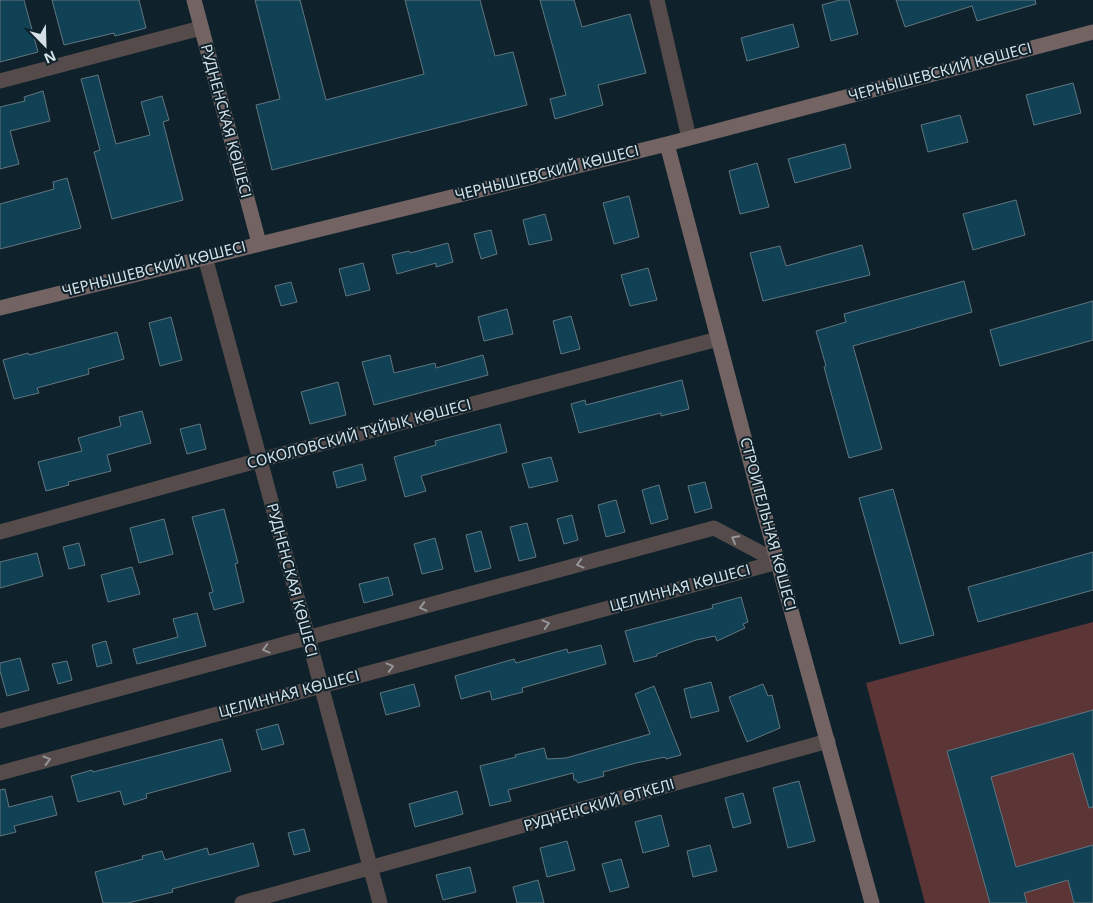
<svg xmlns="http://www.w3.org/2000/svg" width="1093" height="903" font-family="'Noto Sans',sans-serif">
	<style>
		.green { fill: #5c3537 }
		.building { fill: #104154; stroke: #617680 }
		.lines { fill: none; stroke-linecap: round; stroke-linejoin: round }
		.street { stroke: #554b4b; stroke-width: 15 }
		.secondary { stroke: #736363; stroke-width: 15 }
		.oneway { stroke: #949698 }
		.labels { text-anchor: middle; stroke-width: 4; stroke-linejoin: round; paint-order: stroke }
		.street-label { font-size: 15px; fill: #d4e0e6; stroke: #0f222b }
	</style>
	<rect width="100%" height="100%" fill="#0f222b"/>
	<path class="green" d="M1093 622V903H925L866 683Z"/>
	<path class="building" d="M0 0H24L38 52 0 62Z
		M52 0H139L146 28 115 36 114 33 64 45Z
		M255 0H300L326 100 424 74 405 0H480L495 56 513 52 527 105 272 170 256 105 280 99Z
		M540 0H574L582 27 630 14 646 73 598 85 603 105 555 119 550 99 566 95Z
		M840 0H849L858 34 831 41 822 5Z
		M896 0H1035L1036 4 977 21 972 6 905 27Z
		M793 24 799 47 747 61 741 38Z
		M98 75 116 144 150 135 141 102 162 96 169 120 163 122 183 200 112 219 94 152 100 150 81 79Z
		M1073 83 1081 113 1034 125 1026 95Z
		M43 91 50 121 10 131 19 164 0 169V107L25 101 24 97Z
		M960 115 968 142 928 152 921 125Z
		M845 144 851 168 795 183 788 159Z
		M757 163 769 207 740 214 729 171Z
		M67 178 81 228 0 249V204L54 189 53 182Z
		M629 196 639 237 614 244 603 203Z
		M1016 200 1025 235 973 250 963 214Z
		M545 214 552 240 529 245 523 220Z
		M491 230 497 254 481 259 474 234Z
		M448 243 453 262 436 267V263L397 274 392 255 409 251 410 253Z
		M862 245 870 275 763 301 750 253 780 246 786 266Z
		M363 263 370 290 346 296 339 269Z
		M648 268 657 300 630 306 621 275Z
		M964 281 972 312 853 346 882 449 849 458 824 367 826 366 816 331 846 322 844 314Z
		M291 282 297 302 281 306 275 286Z
		M1093 301V340L1000 366 990 330Z
		M507 309 513 334 484 341 478 317Z
		M571 316 580 349 561 354 553 321Z
		M171 317 182 360 160 366 149 323Z
		M117 332 124 359 88 369 89 374 37 388 39 393 14 399 3 360 28 353 29 355Z
		M390 355 394 373 435 363 436 368 483 355 488 375 374 405 362 362Z
		M682 380 689 409 661 416V413L579 433 571 404 585 400 586 405Z
		M338 382 346 415 310 424 301 392Z
		M142 411 151 443 107 455 111 471 68 482 69 485 46 491 38 462 82 451 78 438 121 426 119 417Z
		M200 424 206 449 187 454 180 429Z
		M500 424 507 452 421 476 426 491 405 497 394 457 436 445 435 441Z
		M551 457 558 481 529 488 522 464Z
		M362 464 366 480 337 488 333 472Z
		M705 482 712 508 695 513 688 486Z
		M659 485 668 519 651 524 642 490Z
		M893 489 934 635 900 644 859 498Z
		M616 500 625 532 606 537 598 505Z
		M224 509 238 563 235 564 244 602 214 610 209 593 213 592 192 517Z
		M572 515 578 540 564 544 557 519Z
		M164 519 173 554 139 563 130 528Z
		M527 523 536 557 519 561 510 527Z
		M481 531 491 568 475 572 466 535Z
		M435 538 443 569 422 574 414 544Z
		M79 543 85 565 69 569 63 547Z
		M1093 552V590L978 622 968 587Z
		M37 553 43 576 0 588V562Z
		M132 567 140 594 108 602 101 575Z
		M388 577 393 595 364 603 359 584Z
		M741 597 748 622 743 624 745 628 717 641 715 636 696 640 657 654V656L634 662 625 631 713 608 712 605Z
		M197 613 206 646 137 664 133 649 178 637 173 619Z
		M106 641 112 663 97 667 92 645Z
		M601 645 606 664 522 688 523 692 500 698 492 700 490 691 461 699 455 676 514 659 516 663 567 649 568 653Z
		M20 658 29 690 7 696 0 671V663Z
		M67 661 72 680 58 684 52 664Z
		M711 682 719 711 691 718 684 689Z
		M414 684 420 706 386 715 380 693Z
		M763 684 768 696 772 695 780 728 747 742 729 697Z
		M654 686 681 755 666 759 665 757 636 763 603 772 604 776 578 783 576 780H574L573 773 508 790 511 801 490 806 480 766 516 757 515 755 544 748 547 759 566 758 650 734 635 694Z
		M1093 710V807L1089 808 1073 753 991 777 1016 867 1093 845V903H1074L1068 880 1024 893 1027 903H990L947 751Z
		M278 724 284 744 262 750 256 730Z
		M222 739 231 771 146 794 147 798 124 805 120 791 78 802 71 776 92 770 93 772Z
		M799 781 815 841 788 848 773 788Z
		M5 789 9 807 52 796 57 815 14 826 16 832 0 836V790Z
		M457 791 463 814 415 827 409 804Z
		M743 793 751 823 733 828 725 798Z
		M661 815 669 846 643 853 635 822Z
		M304 829 310 851 294 855 288 833Z
		M567 841 575 870 547 877 540 848Z
		M253 843 259 866 172 889 173 892 128 903H103L95 872 143 859 142 856 162 851 165 860 207 848 209 855Z
		M710 845 717 871 693 877 687 851Z
		M621 859 629 887 610 892 602 864Z
		M470 867 476 892 443 900 436 875Z
		M538 880 544 903H517L513 887Z"/>
	<g class="lines">
		<path class="street" d="M657 0 689 138
			M0 81 201 28
			M205 257 380 903
			M0 532 260 460 718 339
			M0 721 714 528 778 562
			M0 773 778 562
			M242 903 828 741"/>
		<path class="secondary" d="M194 0 259 243
			M667 144 760 498 872 903
			M0 308 667 144 1093 32"/>
	</g>
	<defs><path id="oneway-chevron" d="M-2-3.5L2.5 0L-2 3.5" fill="none" stroke-width="1.6" stroke-linecap="round" stroke-linejoin="round" transform="scale(1.25)"/></defs>
	<g class="oneway">
		<use href="#oneway-chevron" transform="translate(735 539) rotate(-152)"/>
		<use href="#oneway-chevron" transform="translate(580 564) rotate(165)"/>
		<use href="#oneway-chevron" transform="translate(423 607) rotate(165)"/>
		<use href="#oneway-chevron" transform="translate(546 624) rotate(-15)"/>
		<use href="#oneway-chevron" transform="translate(266 649) rotate(165)"/>
		<use href="#oneway-chevron" transform="translate(390 667) rotate(-15)"/>
		<use href="#oneway-chevron" transform="translate(47 760) rotate(-15)"/>
	</g>
	<g class="labels">
		<g class="street-label">
			<text transform="translate(940 72) rotate(-15)" y="5">ЧЕРНЫШЕВСКИЙ КӨШЕСІ</text>
			<text transform="translate(226 121) rotate(75)" y="5">РУДНЕНСКАЯ КӨШЕСІ</text>
			<text transform="translate(547 173) rotate(-14)" y="5">ЧЕРНЫШЕВСКИЙ КӨШЕСІ</text>
			<text transform="translate(154 269) rotate(-14)" y="5">ЧЕРНЫШЕВСКИЙ КӨШЕСІ</text>
			<text transform="translate(359 434) rotate(-15)" y="5">СОКОЛОВСКИЙ ТҰЙЫҚ КӨШЕСІ</text>
			<text transform="translate(768 524) rotate(75)" y="5">СТРОИТЕЛЬНАЯ КӨШЕСІ</text>
			<text transform="translate(292 580) rotate(75)" y="5">РУДНЕНСКАЯ КӨШЕСІ</text>
			<text transform="translate(680 588) rotate(-15)" y="5">ЦЕЛИННАЯ КӨШЕСІ</text>
			<text transform="translate(289 694) rotate(-15)" y="5">ЦЕЛИННАЯ КӨШЕСІ</text>
			<text transform="translate(599 805) rotate(-16)" y="5">РУДНЕНСКИЙ ӨТКЕЛІ</text>
		</g>
	</g>
	<g transform="translate(45 45) rotate(157)" stroke="#0f222b" stroke-width="4" paint-order="stroke">
	<path d="M0-4L9 19L0 12L-9 19Z" fill="#d4e0e6"/>
	<text y="-8" font-size="14" font-weight="bold" text-anchor="middle" fill="#d4e0e6">N</text>
	</g>
</svg>
